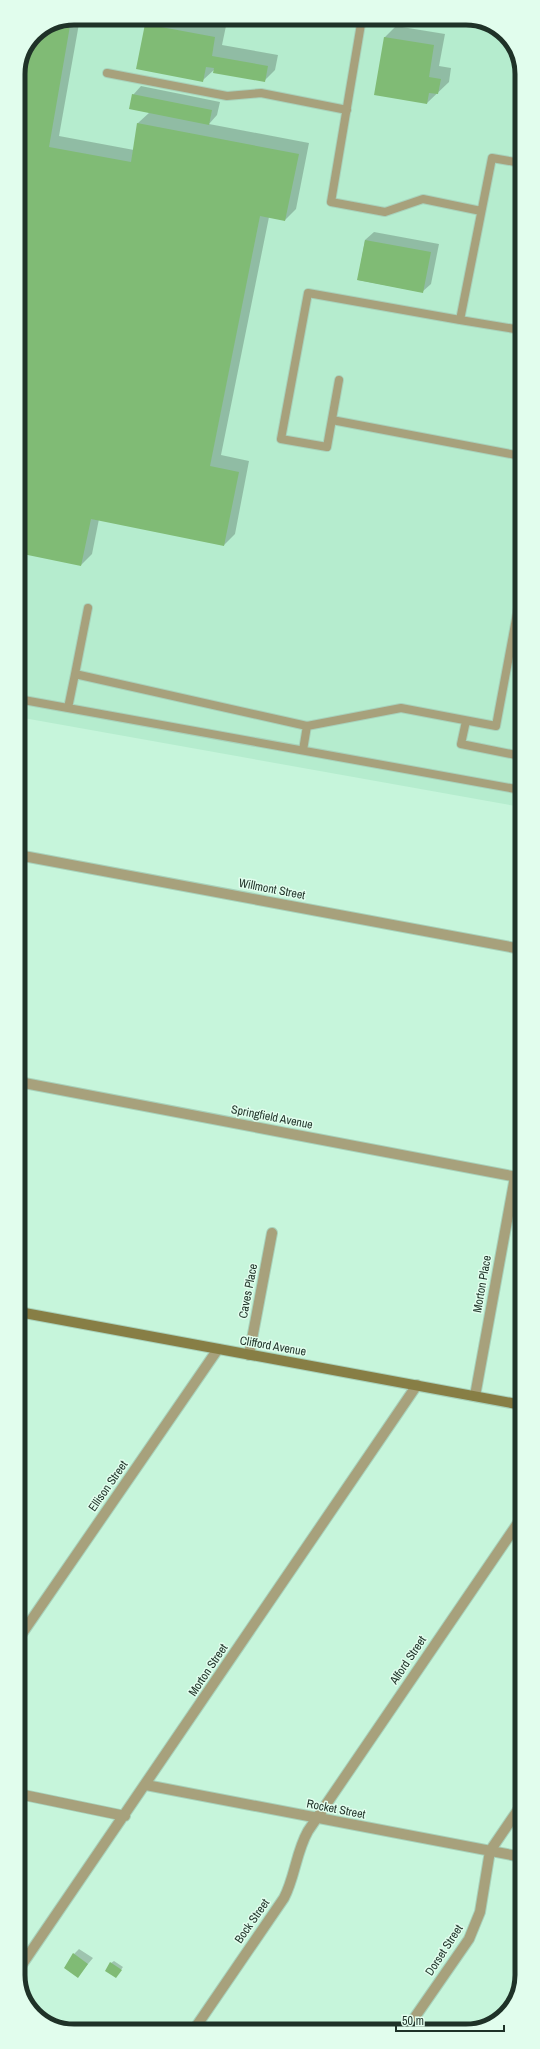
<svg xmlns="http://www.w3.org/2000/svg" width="540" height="2049" font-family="'Archivo Narrow',sans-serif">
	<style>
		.built { fill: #b5ecce }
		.shadow { fill: #0003 }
		.building { fill: #80bb75 }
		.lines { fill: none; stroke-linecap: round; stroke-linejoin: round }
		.service-casing { stroke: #a8d2bb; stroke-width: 10 }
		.minor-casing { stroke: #a8d2bb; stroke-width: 12 }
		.secondary-casing { stroke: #a8d2bb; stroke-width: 12 }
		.service { stroke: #a7a17c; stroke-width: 8 }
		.minor { stroke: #a7a17c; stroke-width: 10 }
		.secondary { stroke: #877e45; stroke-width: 10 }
		.labels { text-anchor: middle; stroke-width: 3; stroke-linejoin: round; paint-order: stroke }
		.street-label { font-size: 12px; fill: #1f3228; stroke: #e1fded }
		.rim { fill: none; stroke: #1f3228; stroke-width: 5 }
	</style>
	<rect width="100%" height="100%" fill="#c6f5db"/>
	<path class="built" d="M74 18H473L503 32 521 63V807L18 717V74L35 34Z"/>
	<path class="shadow" d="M74 18H80L59 136 134 150 138 123 150 112 133 95 141 86 220 102 217 115 209 124 309 143 296 209 285 220 269 217 221 455 249 461 235 534 224 545 99 519 92 554 81 565 18 552V74L35 34Z
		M151 18H184L226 26 222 45 278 55 275 70 264 81 215 69 203 80 145 24Z
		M396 26 445 34 439 66 451 68 449 82 427 103 375 94 385 37Z
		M374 232 439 244 431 284 422 292 358 280 365 240Z
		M79 1949 93 1958 78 1976 74 1954Z
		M114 1961 123 1967 118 1974 111 1963Z
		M141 2022 154 2031H133Z"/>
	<path class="building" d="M69 20H71L49 147 131 162 137 123 299 154 285 221 260 216 210 466 239 472 224 546 91 519 81 566 18 553V74L35 34Z
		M145 24 215 37 212 56 268 66 265 82 213 73 214 68 206 67 203 82 136 69Z
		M384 37 434 45 429 77 441 79 438 94 429 93 427 104 374 95Z
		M132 94 212 110 209 125 129 109Z
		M365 240 431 252 423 293 357 280Z
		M73 1953 88 1964 78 1978 64 1968Z
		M110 1962 122 1970 116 1978 105 1971Z"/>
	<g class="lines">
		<g class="service-casing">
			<path id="service" d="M362 18 331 202 385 212 423 199 481 211
				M107 73 227 96 261 93 347 110
				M460 320 521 330
				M339 380 327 447 281 439 308 293 460 320 492 158 521 163
				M332 420 521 456
				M75 674 88 608
				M18 699 521 790
				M68 708 75 674 307 726
				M466 721 461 744 521 756
				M303 750 307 726 401 708 496 726 521 592"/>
		</g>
		<g class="minor-casing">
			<path id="minor" d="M18 855 521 949
				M19 1082 522 1178
				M249 1355 272 1233
				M475 1396 515 1177
				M19 1638 218 1349
				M146 1785 522 1857
				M19 1794 125 1816
				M19 1969 417 1385
				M406 2030 469 1939 480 1912 490 1851 522 1804
				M193 2031 284 1898C295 1877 296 1852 308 1831L522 1517"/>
		</g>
		<g class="secondary-casing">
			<path id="secondary" d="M19 1312 522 1405"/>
		</g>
		<use href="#service" class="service"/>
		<use href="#minor" class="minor"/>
		<use href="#secondary" class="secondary"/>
	</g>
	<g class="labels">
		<g class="street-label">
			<text transform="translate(272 889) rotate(11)" y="4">Willmont Street</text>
			<text transform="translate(272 1117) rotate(11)" y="4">Springfield Avenue</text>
			<text transform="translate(482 1284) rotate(-80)" y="4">Morton Place</text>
			<text transform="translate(248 1291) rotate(-79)" y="4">Caves Place</text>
			<text transform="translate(273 1346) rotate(10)" y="4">Clifford Avenue</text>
			<text transform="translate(108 1486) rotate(-55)" y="4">Ellison Street</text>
			<text transform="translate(408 1660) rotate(-56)" y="4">Alford Street</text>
			<text transform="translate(208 1670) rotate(-56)" y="4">Morton Street</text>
			<text transform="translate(336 1809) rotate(11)" y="4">Rocket Street</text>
			<text transform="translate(252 1921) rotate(-55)" y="4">Bock Street</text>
			<text transform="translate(444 1950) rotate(-57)" y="4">Dorset Street</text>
		</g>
	</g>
	<path d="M0 0H540V2049H0ZM74 25H466A49 49 0 0 1 515 74V1975A49 49 0 0 1 466 2024H74A49 49 0 0 1 25 1975V74A49 49 0 0 1 74 25Z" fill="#e1fded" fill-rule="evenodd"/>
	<path class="rim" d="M74 25H466A49 49 0 0 1 515 74V1975A49 49 0 0 1 466 2024H74A49 49 0 0 1 25 1975V74A49 49 0 0 1 74 25Z"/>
	<path d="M396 2025v6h108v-6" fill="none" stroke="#1f3228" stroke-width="2"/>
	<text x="402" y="2025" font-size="12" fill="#1f3228" stroke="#e1fded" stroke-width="3" paint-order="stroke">50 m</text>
</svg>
